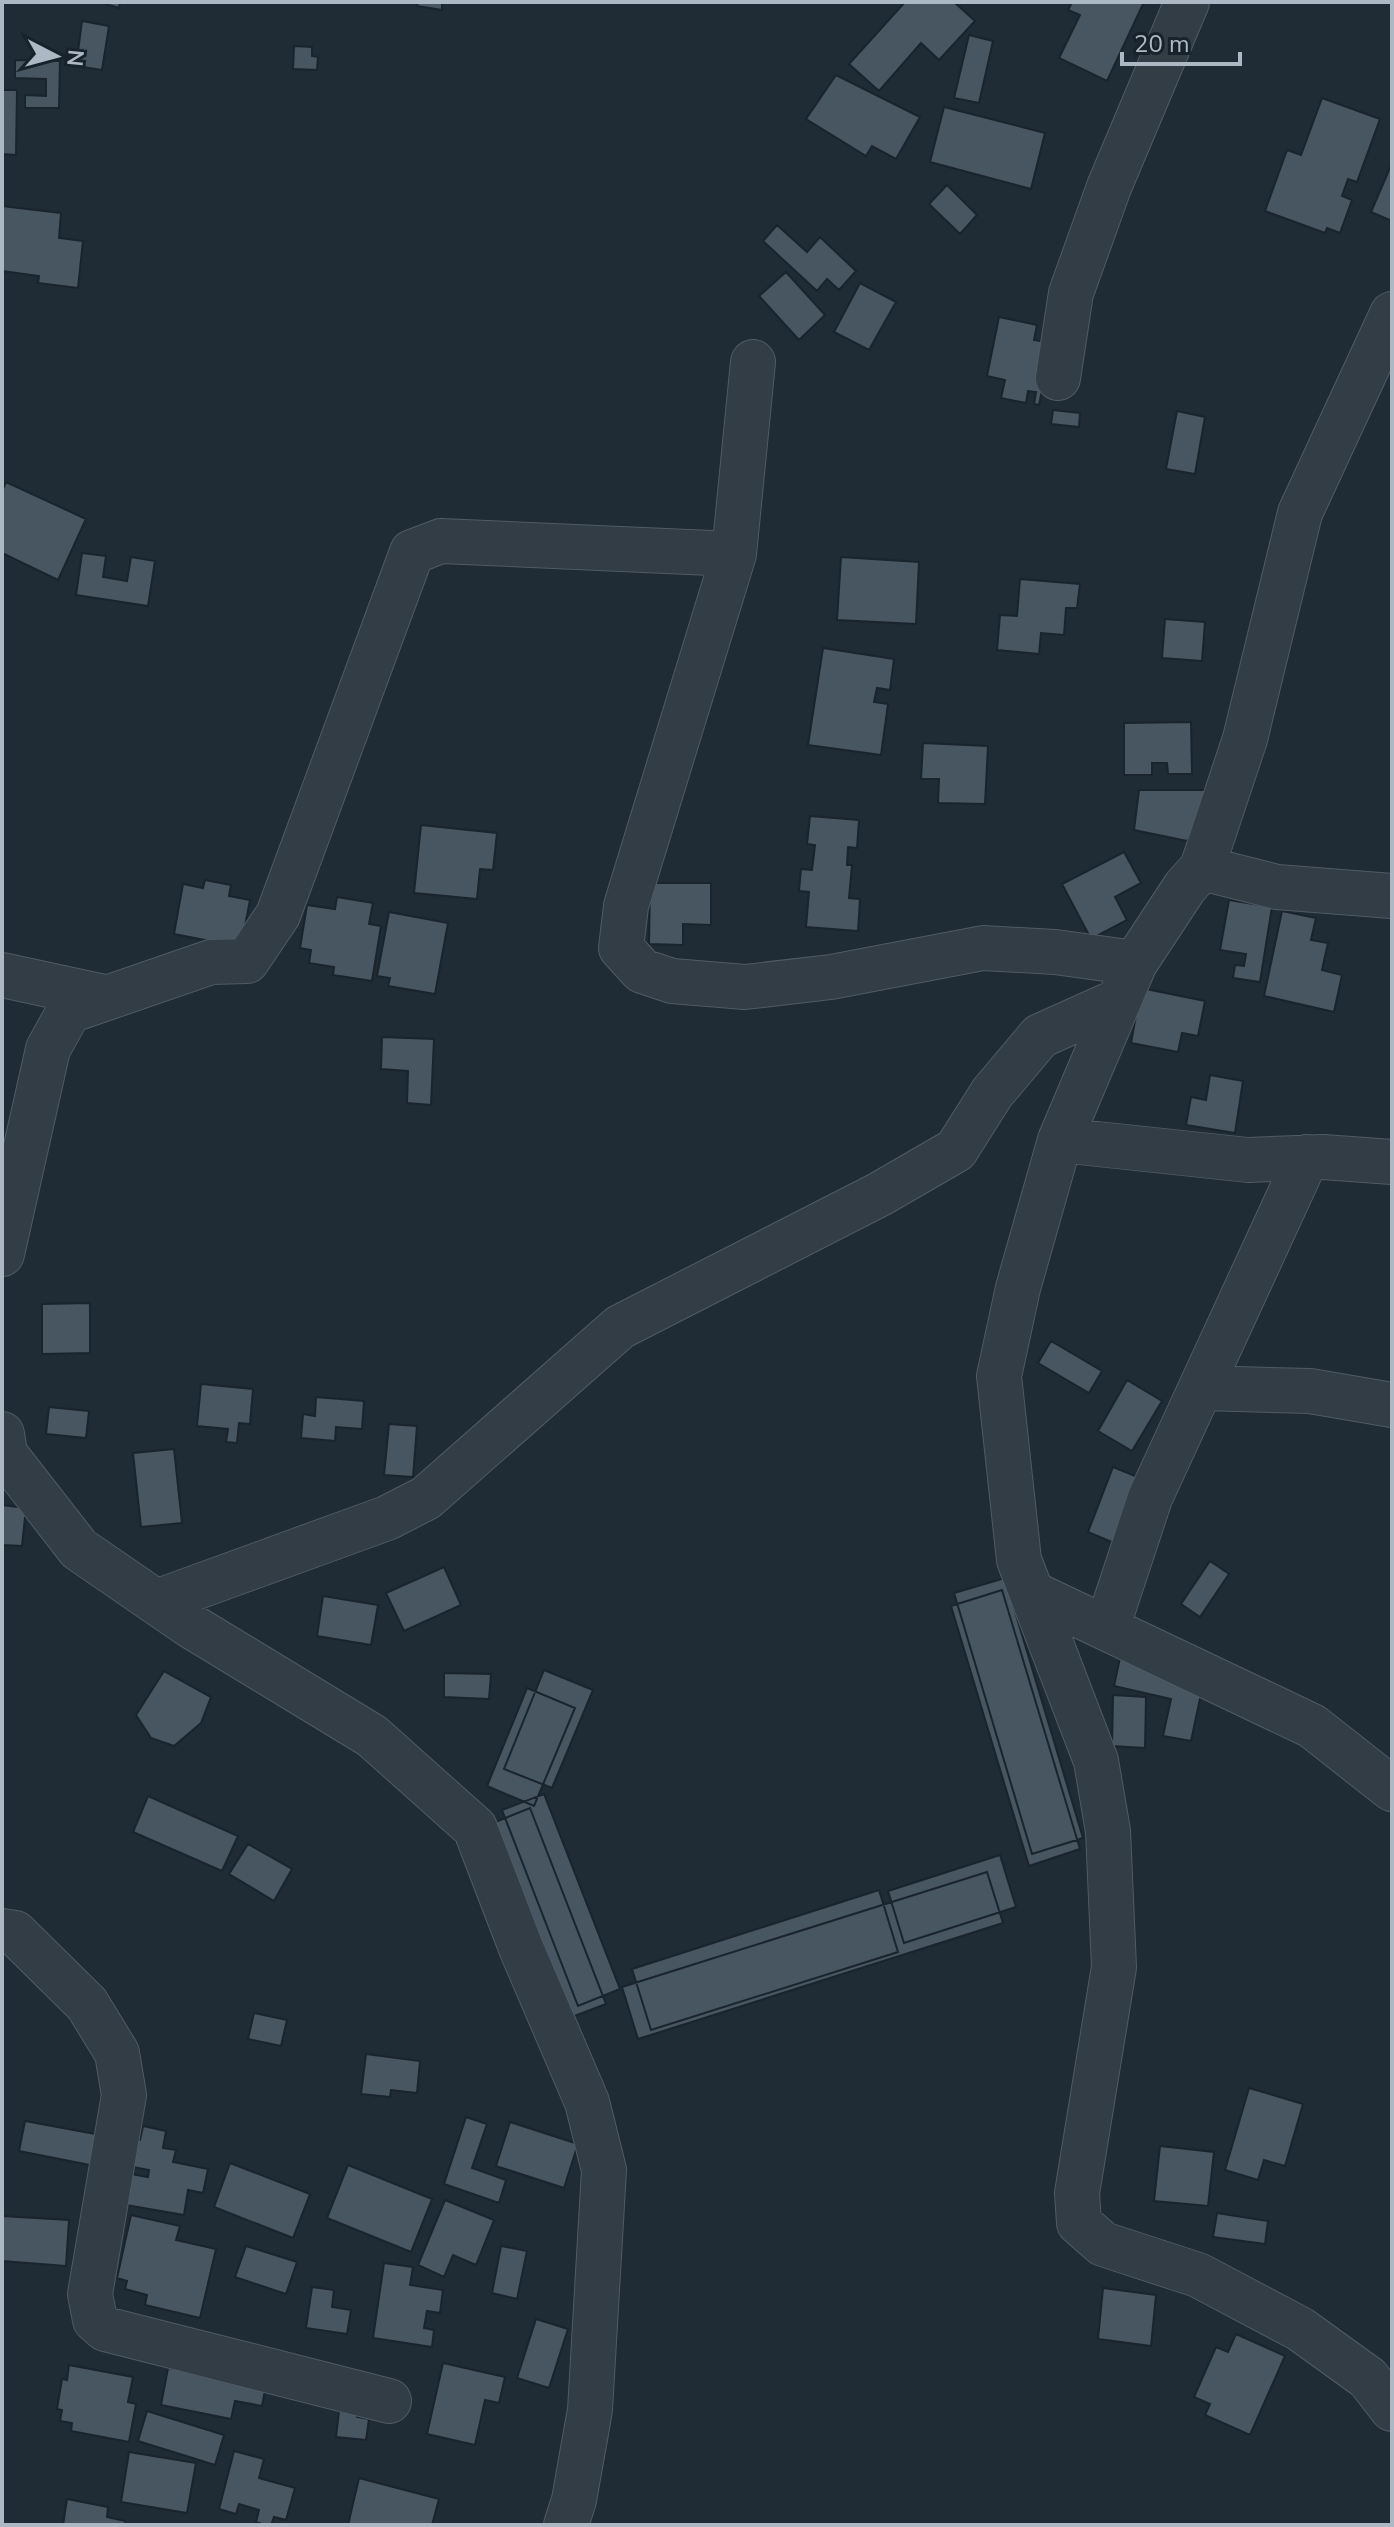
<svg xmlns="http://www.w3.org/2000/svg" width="1394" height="2527" font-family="'Nunito Sans',sans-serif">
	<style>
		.building { fill: #475661; stroke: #1a242c; stroke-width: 2 }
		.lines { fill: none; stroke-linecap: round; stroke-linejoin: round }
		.minor-casing { stroke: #505b64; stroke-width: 46 }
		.minor { stroke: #323d45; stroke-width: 44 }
	</style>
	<rect width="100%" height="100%" fill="#1f2b35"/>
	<path class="building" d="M99 2H120L119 8Z
		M418 2H442V10L417 6Z
		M905 2H954L975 21 939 60 921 43 879 91 849 64Z
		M1072 2H1144L1107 81 1059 58 1080 15 1068 10Z
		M82 21 109 26 102 70 76 66Z
		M969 35 993 41 979 103 954 98Z
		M294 46 312 47V56L318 57 317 70 293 69Z
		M15 60 60 61 59 108H25V95L46 96V79L15 78Z
		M836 75 920 117 896 159 872 146 866 156 806 119Z
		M2 90H17L16 155 2 154Z
		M1322 98 1380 119 1357 182 1348 179 1342 196 1352 200 1340 233 1327 228 1325 233 1265 211 1287 150 1301 155Z
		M944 107 1045 133 1031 189 930 162Z
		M1392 163V221L1371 212Z
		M947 185 977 215 960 234 929 204Z
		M2 206 61 213 59 238 83 241 78 288 38 283 39 276 2 271Z
		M777 225 807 252 820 237 856 271 839 290 827 279 817 291 763 241Z
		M786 272 825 315 799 340 759 296Z
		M860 283 896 302 869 350 834 332Z
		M999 317 1037 325 1034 340 1052 343 1039 405 1034 404 1036 392 1028 391 1026 403 1001 398 1005 380 987 376Z
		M1053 410 1080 413 1079 427 1051 424Z
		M1177 411 1205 417 1195 474 1166 469Z
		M6 482 86 519 58 580 2 553V491Z
		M82 553 106 556 103 577 127 581 131 557 155 561 148 606 76 595Z
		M841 557 919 562 916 624 837 620Z
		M1020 579 1080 584 1077 608H1066L1064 635 1041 633 1039 654 997 650 1000 615 1017 616Z
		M1165 619 1205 622 1202 661 1162 658Z
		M823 648 894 659 890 690 877 688 874 702 888 704 881 755 808 745Z
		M1191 722 1192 774H1168L1167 763H1152V775H1124V723Z
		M923 743 988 746 985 804 938 803 939 779H921Z
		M1139 790H1207L1202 820 1187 841 1134 830Z
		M810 816 859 820 857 848 848 847 847 865H852L849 898 860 899 858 931 806 927 809 892 799 891 801 869 812 870 815 845 807 844Z
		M421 825 497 833 493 870 480 869 477 899 414 893Z
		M1124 852 1141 883 1115 897 1127 920 1091 939 1062 884Z
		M205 880 231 885 229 896 250 900 241 947 174 934 183 884 203 888Z
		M650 883H711V925L683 924V945L649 944Z
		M337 897 373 903 369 924 381 926 372 981 333 975 334 967 309 963 311 950 300 948 307 905 335 909Z
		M1229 900 1272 907 1260 982 1233 978 1235 965 1244 966 1246 954 1220 950Z
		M1282 911 1316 918 1311 940 1328 943 1322 970 1342 975 1334 1012 1264 996Z
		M389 912 448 923 435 994 388 986 390 978 377 976Z
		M1141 988 1205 1001 1198 1036 1182 1033 1178 1052 1131 1043Z
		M382 1037 434 1039 431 1105 407 1103 408 1071 381 1069Z
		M1210 1075 1243 1081 1235 1133 1186 1125 1191 1097 1206 1100Z
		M90 1303V1353L42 1354V1304Z
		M1051 1341 1102 1371 1089 1393 1038 1363Z
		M1127 1380 1162 1401 1132 1451 1098 1431Z
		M201 1384 253 1389 250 1424 239 1423 237 1443 226 1442 228 1429 197 1426Z
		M316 1397 364 1401 362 1429 336 1427 335 1441 301 1438 303 1414 315 1416Z
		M49 1407 89 1411 86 1438 46 1434Z
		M389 1424 417 1426 413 1477 384 1475Z
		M174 1449 182 1523 141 1527 133 1453Z
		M1113 1467 1140 1478 1114 1543 1088 1532Z
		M2 1505 26 1508 22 1546 2 1545Z
		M1210 1561 1229 1574 1200 1617 1181 1604Z
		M444 1567 461 1605 404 1631 386 1593Z
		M1005 1578 1083 1838 1032 1854 954 1593Z
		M1002 1590 1080 1849 1029 1866 951 1606Z
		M323 1596 378 1605 371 1645 317 1636Z
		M1120 1658 1205 1675 1191 1741 1163 1736 1171 1699 1114 1686Z
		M544 1670 593 1690 552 1788 504 1769Z
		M164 1671 211 1697 201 1723 174 1746 151 1738 136 1715Z
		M444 1673 491 1674 489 1699 444 1697Z
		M527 1688 575 1708 534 1806 487 1786Z
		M1113 1695 1146 1697 1145 1748 1112 1746Z
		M544 1794 620 1989 578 2006 502 1810Z
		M148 1796 238 1836 222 1871 133 1832Z
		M530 1808 606 2004 564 2020 488 1825Z
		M248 1844 292 1869 274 1901 229 1874Z
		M1000 1855 1016 1907 904 1943 888 1891Z
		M987 1872 1003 1923 638 2039 622 1987Z
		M879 1890 898 1952 651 2030 632 1969Z
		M254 2013 287 2020 281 2046 248 2039Z
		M366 2054 420 2061 417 2093 391 2090 390 2097 361 2094Z
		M1249 2088 1303 2104 1285 2166 1264 2160 1258 2180 1225 2170Z
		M466 2117 487 2124 472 2168 506 2180 499 2203 444 2184Z
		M25 2121 106 2136 100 2167 19 2151Z
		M510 2122 578 2144 564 2188 496 2166Z
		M143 2126 166 2131 163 2148 176 2150 173 2162 208 2169 203 2193 188 2190 184 2215 126 2205 131 2174 148 2177 149 2170 128 2166 133 2139 140 2140Z
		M1160 2146 1214 2152 1208 2206 1154 2201Z
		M230 2163 310 2194 293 2238 214 2207Z
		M348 2165 432 2199 411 2252 327 2218Z
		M445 2200 494 2220 476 2265 453 2255 444 2277 418 2265Z
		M1217 2213 1268 2221 1265 2244 1213 2237Z
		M131 2215 180 2226 176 2240 216 2249 200 2318 145 2305 147 2295 125 2289 127 2281 117 2278Z
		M2 2216 69 2220 66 2266 2 2261Z
		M246 2246 297 2262 286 2294 235 2277Z
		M501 2246 527 2251 517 2299 492 2293Z
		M384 2263 413 2267 410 2285 443 2290 440 2313 427 2311 424 2328 434 2330 432 2347 373 2338Z
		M312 2287 334 2290 332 2307 351 2310 347 2334 306 2328Z
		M1103 2288 1156 2295 1151 2346 1098 2339Z
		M536 2319 568 2329 549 2388 517 2378Z
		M1236 2334 1285 2356 1250 2435 1205 2415 1210 2404 1194 2397 1216 2347 1228 2352Z
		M443 2363 505 2377 499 2403 485 2400 475 2445 427 2434Z
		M69 2365 133 2377 128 2402 136 2404 129 2442 71 2431 72 2423 60 2421 62 2410 57 2409 62 2379 67 2380Z
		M168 2368 267 2380 262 2406 235 2401 231 2419 161 2405Z
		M147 2411 224 2435 215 2465 138 2441Z
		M339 2411 357 2413V2417L369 2419 366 2440 336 2437Z
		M234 2451 264 2459 259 2478 295 2488 286 2520 274 2517 271 2525H265L256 2522 259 2510 239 2504 236 2514 219 2509Z
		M129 2452 196 2463 187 2513 121 2502Z
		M359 2478 439 2499 432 2525H348Z
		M67 2499 108 2507 107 2517 125 2521V2525H63Z"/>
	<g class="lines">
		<g class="minor-casing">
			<path id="minor" d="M1392 314 1300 513 1245 739 1202 868 1185 887 1135 963 1060 1140 1018 1288 999 1376 1019 1560 1096 1761 1108 1831 1114 1967 1077 2193 1079 2223 1103 2244 1198 2275 1300 2329 1368 2378 1392 2409
				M753 362 734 554 626 906 621 948 642 971 672 981 745 987 831 977 983 948 1055 952 1135 963
				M1058 378 1071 293 1109 187 1187 2
				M1202 868 1277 887 1392 896
				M2 975 104 997
				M1060 1140 1248 1160 1323 1157 1392 1162
				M2 1254 48 1049 69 1011 211 962 247 961 278 915 412 552 441 541 734 554
				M1201 1388 1310 1391 1392 1405
				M2 1434 5 1454 79 1549 191 1626 372 1736 475 1828 521 1948 587 2102 604 2170 590 2410 574 2500 566 2525
				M1032 1593 1312 1726 1392 1789
				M156 1602 387 1518 426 1498 620 1327 880 1194 956 1150 992 1093 1040 1036 1118 1001
				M1107 1628 1150 1498 1307 1157
				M2 1931 15 1933 87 2004 117 2053 124 2095 90 2294 95 2320 105 2329 389 2401"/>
		</g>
		<use href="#minor" class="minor"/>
	</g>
	<rect width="1394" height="2527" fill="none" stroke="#acb8c3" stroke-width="8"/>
	<g transform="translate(56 56) rotate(96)" stroke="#18222a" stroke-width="6" paint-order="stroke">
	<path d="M0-6L14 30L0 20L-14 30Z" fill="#acb8c3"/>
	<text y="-12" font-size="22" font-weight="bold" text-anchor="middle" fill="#acb8c3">N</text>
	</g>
	<path d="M1122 52v12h118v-12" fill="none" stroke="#acb8c3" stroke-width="4"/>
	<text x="1134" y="52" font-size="24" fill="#acb8c3" stroke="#18222a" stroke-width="6" paint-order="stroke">20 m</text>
</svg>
